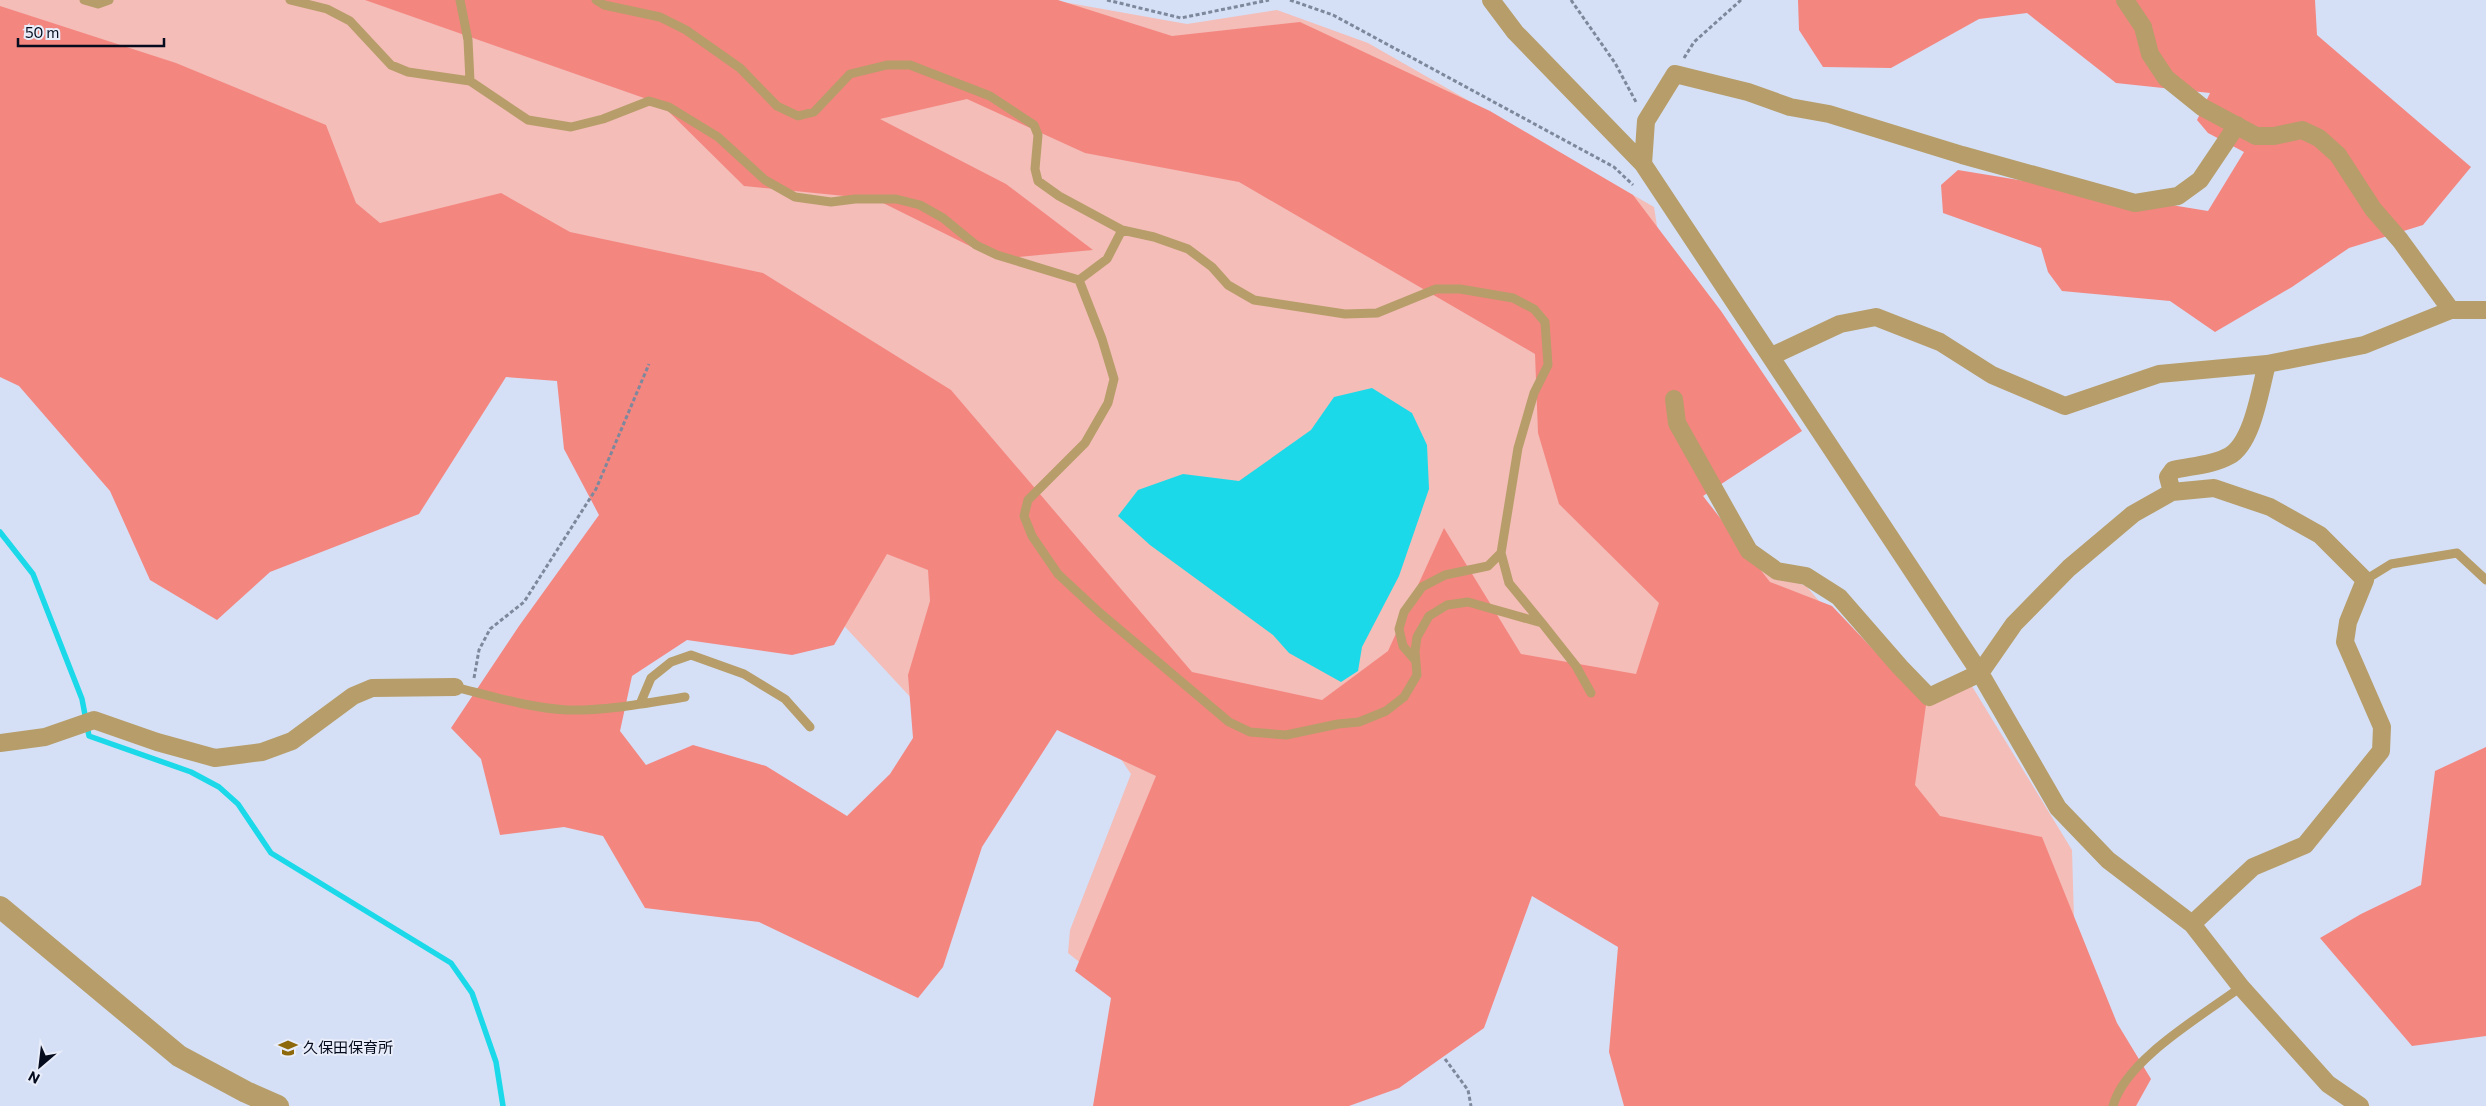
<svg xmlns="http://www.w3.org/2000/svg" width="2486" height="1106" font-family="Commissioner,'Noto Sans JP',sans-serif">
	<style>
		.green { fill: #f4bdb8 }
		.forest { fill: #f48680; fill-rule: evenodd }
		.water { fill: #1bd9e8 }
		.lines { fill: none; stroke-linecap: round; stroke-linejoin: round }
		.stream { stroke: #1bd9e8; stroke-width: 5.5 }
		.path { stroke: #7e889c; stroke-width: 3; stroke-dasharray: 4 2.5; stroke-linecap: butt }
		.service { stroke: #b79d69; stroke-width: 9 }
		.minor { stroke: #b79d69; stroke-width: 18 }
		.tertiary { stroke: #b79d69; stroke-width: 22 }
		.labels { text-anchor: middle; stroke-width: 4; stroke-linejoin: round; paint-order: stroke }
		.poi-label { font-size: 15px; fill: #050c1e; stroke: #e8edf9; text-anchor: start }
	</style>
	<rect width="100%" height="100%" fill="#d5e0f6"/>
	<path class="green" d="M0 0H1052L1187 24 1277 10 1368 43 1654 207 1666 282 1665 419 1736 561 1806 586 1913 708 1970 683 2072 850 2076 990 1730 823 1156 983 1097 976 1068 953 1070 930 1131 774 1082 702 927 715 795 573 656 346 404 295 0 34Z"/>
	<path class="forest" d="M365 0H1058L1172 36 1300 22 1490 111 1633 195 1721 311 1802 431 1703 496 1770 582 1832 606 1926 705 1915 785 1940 816 2042 837 2117 1023 2151 1079 2136 1106H1624L1609 1052 1618 947 1532 896 1484 1028 1399 1088 1349 1106H1093L1111 998 1075 971 1156 776 1057 730 982 847 943 967 918 998 759 922 645 908 603 836 564 827 500 835 481 759 451 728 519 626 599 515 564 449 557 381 506 377 419 514 270 572 217 620 150 580 110 491 19 386 0 377V6L176 63 326 125 356 203 380 223 501 193 570 232 763 273 951 390 1192 672 1322 700 1388 651 1444 528 1521 654 1636 674 1659 603 1559 504 1538 433 1535 354 1239 182 1085 153 967 99 880 119 1006 184 1093 250 996 259 875 199 744 186 661 104ZM887 554 928 570 930 601 908 675 913 738 890 774 847 816 766 766 693 745 646 765 620 731 632 676 687 640 792 655 834 645Z
		M1798 0H2315L2317 35 2471 167 2423 225 2349 248 2292 287 2215 332 2170 301 2062 291 2048 272 2041 248 1943 213 1941 185 1958 170 2208 211 2244 152 2208 133 2197 120 2210 93 2116 83 2027 13 1979 19 1891 68 1823 67 1799 30Z
		M2486 747V1036L2412 1046 2320 938 2361 914 2421 885 2435 771Z"/>
	<path class="water" d="M1372 388 1412 413 1427 445 1429 489 1399 576 1362 647 1358 671 1341 682 1289 653 1273 635 1150 545 1118 516 1138 490 1183 474 1239 481 1311 430 1334 397Z"/>
	<g class="lines">
		<path class="stream" d="M0 532 33 574 82 699 89 736 191 772 219 787 238 804 271 853 451 963 472 993 496 1062 503 1106"/>
		<path class="path" d="M1107 0 1181 18 1269 0
			M1290 0 1333 15 1614 167 1633 185
			M1571 0 1615 63 1636 102
			M1684 58 1694 42 1741 0
			M474 678 479 650 490 629 524 602 596 489 649 364
			M1445 1059 1468 1090 1471 1106"/>
		<path class="service" d="M84 0 98 4 109 0
			M290 0 327 9 350 21 391 65 408 72 470 81 528 120 571 127 603 119 649 101 669 107 718 137 765 180 795 197 831 202 855 199H896L920 205 943 218 976 245 997 255 1079 280 1102 339 1114 379 1108 403 1085 443 1028 500 1024 516 1032 536 1058 574 1100 613 1229 722 1250 732 1286 735 1338 724 1359 722 1386 711 1404 697 1417 675 1415 651 1417 637 1429 616 1447 605 1468 602 1542 623 1576 666 1591 693
			M460 0 468 40 470 81
			M596 0 604 5 660 17 686 30 740 68 777 106 798 116 814 112 850 74 887 65H910L990 96 1034 125 1038 135 1035 169 1038 181 1059 196 1122 230 1154 237 1188 249 1212 267 1228 285 1254 300 1345 314 1377 313 1436 289H1460L1513 298 1534 309 1545 322 1548 365 1534 393 1518 448 1501 553 1509 583 1542 623
			M1079 280 1107 259 1122 230
			M2365 580 2391 564 2457 553 2486 580
			M1415 660 1403 646 1399 629 1404 612 1422 587 1445 575 1488 566 1501 553
			M455 687C491 696 530 708 567 710 606 711 647 703 685 697
			M640 704 651 678 671 662 691 655 744 674 785 699 810 727
			M2113 1106C2125 1060 2203 1015 2241 987"/>
		<path class="minor" d="M1491 0 1515 32 1643 164 1980 673 2058 808 2108 860 2192 924 2241 987 2328 1084 2360 1106
			M2125 0 2143 27 2150 54 2166 78 2202 107 2256 136H2274L2302 130 2319 138 2338 155 2373 209 2400 240 2451 310
			M1643 164 1646 121 1675 74 1748 92 1790 107 1829 114 1962 155 2135 203 2178 196 2200 180 2237 125
			M1772 356 1840 324 1876 317 1940 342 1992 375 2065 406 2159 374 2267 364 2364 345 2451 310H2486
			M1674 399 1677 423 1749 551 1777 571 1806 576 1839 597 1900 667 1929 697 1980 673 2014 624 2069 568 2133 514 2172 492 2214 488 2270 507 2320 535 2365 580 2348 622 2345 642 2382 727 2381 751 2305 845 2253 867 2192 924
			M2172 492 2168 477 2173 470C2190 466 2213 465 2229 456 2253 443 2260 389 2267 364
			M0 743 45 737 94 720 157 742 215 758 262 752 292 741 353 696 372 688 455 687"/>
		<path class="tertiary" d="M0 907 179 1056 246 1092 278 1106"/>
	</g>
	<defs>
		<g id="school-bare" transform="scale(1.5)"><path d="M0-5L7-2L0 1L-7-2ZM-4 1L0 2.5L4 1V4Q0 6-4 4Z" fill="#8d690c" stroke="#e8edf9" stroke-width="2.5" paint-order="stroke"/></g>
	</defs>
	<g fill-rule="evenodd">
		<use href="#school-bare" x="288" y="1048"/>
	</g>
	<g class="labels">
		<g class="poi-label">
			<text x="303" y="1053">久保田保育所</text>
		</g>
	</g>
	<g transform="translate(40 1066) rotate(208)" stroke="#e8edf9" stroke-width="4" paint-order="stroke">
	<path d="M0-4L9 19L0 12L-9 19Z" fill="#050c1e"/>
	<text y="-8" font-size="14" font-weight="bold" text-anchor="middle" fill="#050c1e">N</text>
	</g>
	<path d="M18 38v8h146v-8" fill="none" stroke="#050c1e" stroke-width="2.5"/>
	<text x="25" y="38" font-size="15" fill="#050c1e" stroke="#e8edf9" stroke-width="4" paint-order="stroke">50 m</text>
</svg>
